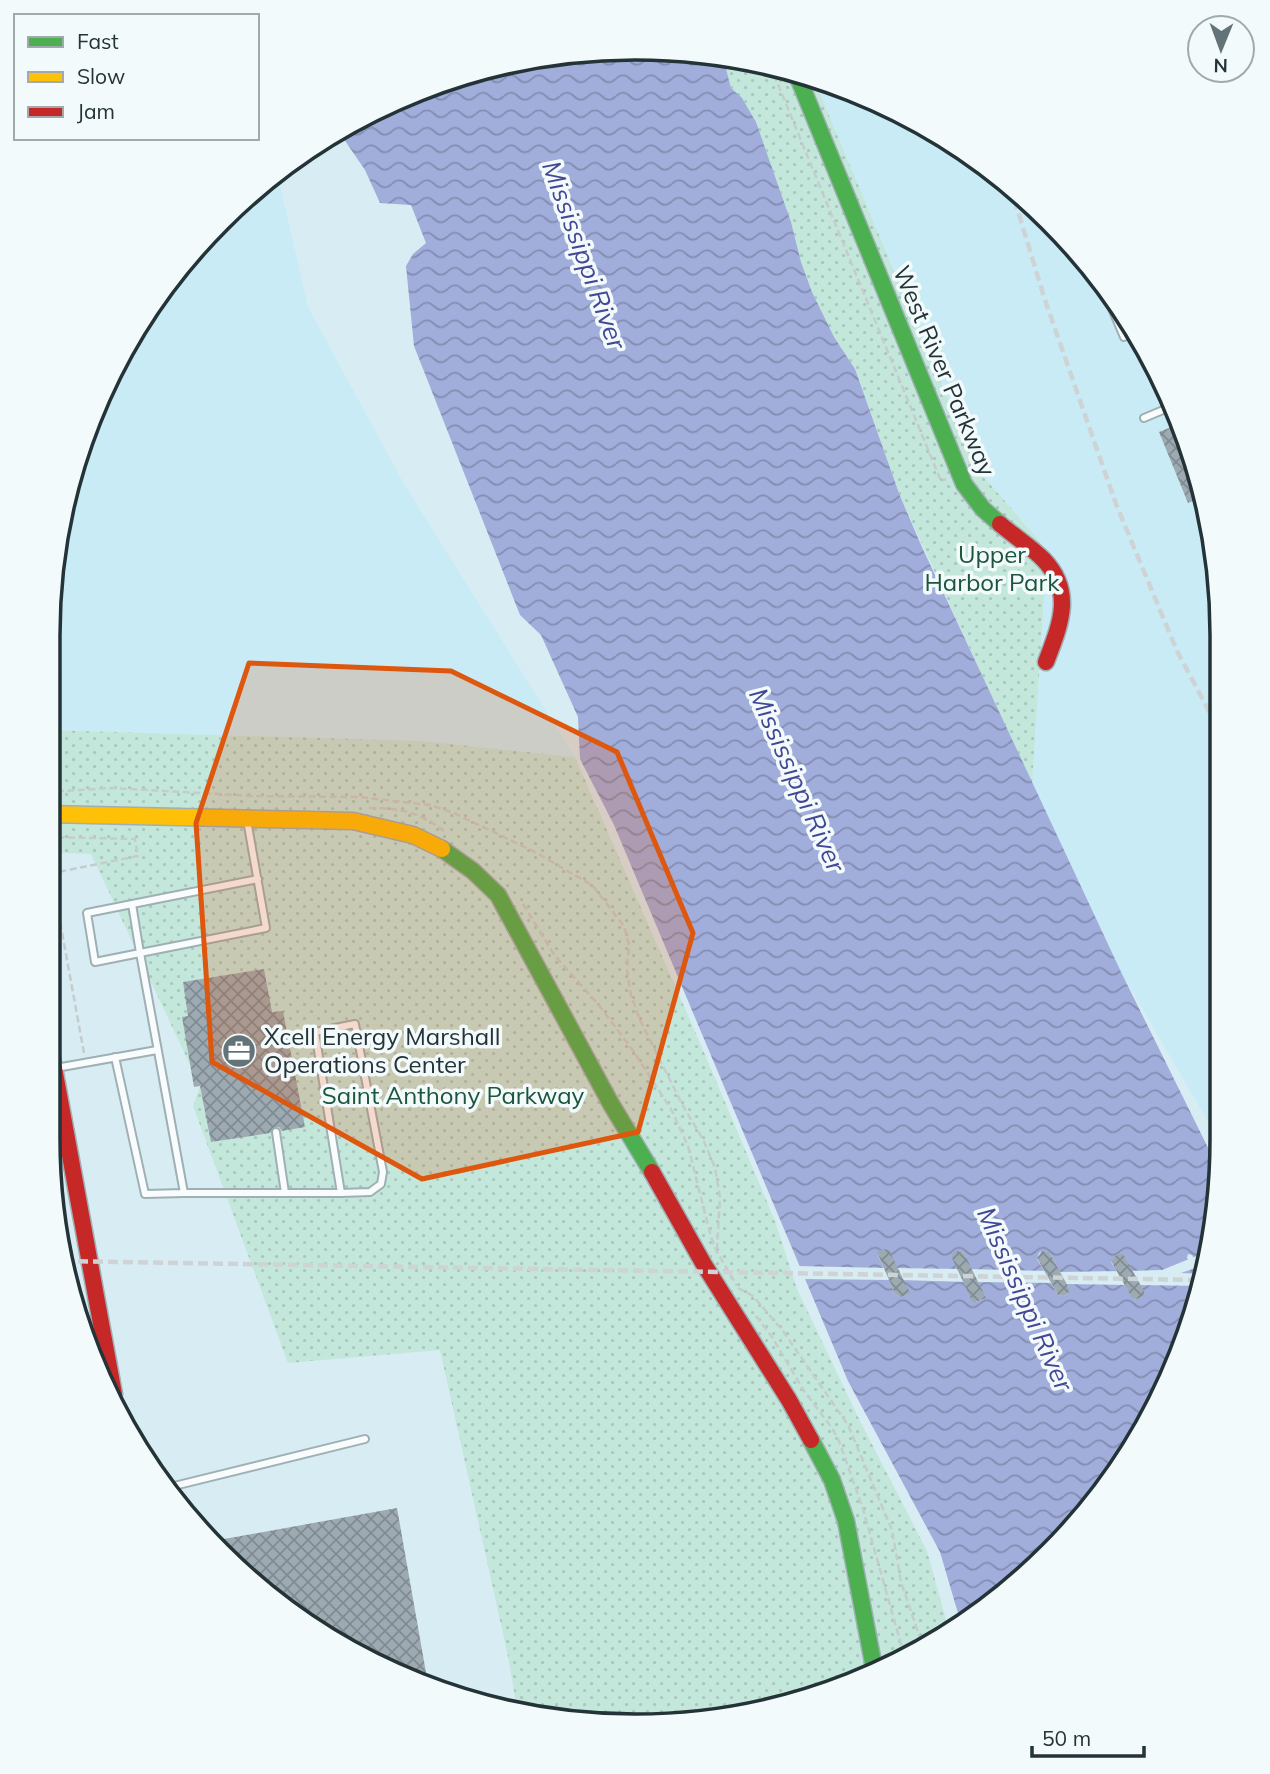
<svg xmlns="http://www.w3.org/2000/svg" width="1270" height="1774" font-family="Mulish,sans-serif">
	<style>
		.built { fill: #c9ebf6 }
		.park { fill: url(#park-dots) }
		.water { fill: url(#water-waves); fill-rule: evenodd }
		.pier { fill: #d8ecf3 }
		.building { fill: url(#building-cross-hatch) }
		.lines { fill: none; stroke-linecap: round; stroke-linejoin: round }
		.lane-casing { stroke: #9fafb4; stroke-width: 10 }
		.fast-casing { stroke: #9fafb4; stroke-width: 19 }
		.slow-casing { stroke: #9fafb4; stroke-width: 19 }
		.jam-casing { stroke: #9fafb4; stroke-width: 19 }
		.path { stroke: #c5ccce; stroke-width: 2.5; stroke-dasharray: 7 3.5; stroke-linecap: butt }
		.lane { stroke: #f9fcfd; stroke-width: 6 }
		.fast { stroke: #4caf50; stroke-width: 16 }
		.slow { stroke: #ffc107; stroke-width: 16 }
		.jam { stroke: #c62828; stroke-width: 16 }
		.rail { stroke: #ced3d5; stroke-width: 4.5; stroke-dasharray: 10 5; stroke-linecap: butt }
		.marked { fill: #de570e; fill-opacity: 0.2; stroke: #de570e; stroke-width: 5; stroke-linejoin: round }
		.labels { text-anchor: middle; stroke-width: 7; stroke-linejoin: round; paint-order: stroke }
		.street-label { font-size: 24px; fill: #243337; stroke: #f2fafc }
		.park-label { font-size: 24px; fill: #1c553a; stroke: #f2fafc }
		.poi-label { font-size: 24px; fill: #243337; stroke: #f2fafc; text-anchor: start }
		.water-label { font-size: 26px; font-style: italic; fill: #444794; stroke: #f2fafc }
		.rim { fill: none; stroke: #243337; stroke-width: 3.5 }
	</style>
	<defs>
		<pattern id="park-dots" width="8" height="8" patternUnits="userSpaceOnUse" patternTransform="scale(1.75)"><rect width="8" height="8" fill="#c4e7db"/><path d="M2 2h.1M6 6h.1" fill="none" stroke="#a8c7bd" stroke-width="1.8" stroke-linecap="round"/></pattern>
		<pattern id="water-waves" width="16" height="10" patternUnits="userSpaceOnUse" patternTransform="scale(1.75)"><rect width="16" height="10" fill="#a1addb"/><path d="M0 5q4-4 8 0t8 0" fill="none" stroke="#838db2"/></pattern>
		<pattern id="building-cross-hatch" width="8" height="8" patternUnits="userSpaceOnUse" patternTransform="scale(1.75)"><rect width="8" height="8" fill="#9daab2"/><path d="M0 0l8 8M0 8l8-8" fill="none" stroke="#808b92"/></pattern>
	</defs>
	<rect width="100%" height="100%" fill="#d8ecf3"/>
	<path class="built" d="M813 77 895 108 993 169 1077 248 1178 410 1218 558 1221 1127 1209 1123 1122 974 1032 784 1047 550 977 469Z
		M277 172 308 307 404 484 575 757 422 741 47 730V635L59 520 126 341 248 193Z
		M64 1265 74 1266 85 1331 67 1292Z"/>
	<path class="park" d="M723 57 788 67 813 77 977 469 1047 550 1032 784 900 496 855 369 834 337 812 292 801 262 791 222 756 122 742 98 731 88Z
		M47 730 422 741 575 757 701 1045 775 1221 797 1289 858 1417 927 1551 948 1627 860 1682 711 1722 518 1715 508 1656 440 1350 288 1363 193 1106 200 1086 91 854 47 852Z"/>
	<path class="water" d="M674 49 723 57 731 88 742 98 756 122 791 222 801 262 812 292 834 337 855 369 900 496 922 547 1122 974 1221 1174 1205 1279 1192 1255 1188 1254 1187 1258 1204 1284 1203 1291 1162 1399 1101 1497 1022 1581 960 1620 940 1552 848 1381 614 825 580 759 578 717 541 635 520 615 414 346 406 266 413 254 426 243 411 205 380 203 365 170 337 129 446 78 559 52ZM879 1251 908 1290 907 1294 901 1297 895 1294 878 1255ZM958 1251 964 1253 984 1299 975 1302ZM1042 1251 1049 1252 1069 1288V1292L1064 1296 1058 1295 1037 1259 1039 1253ZM1117 1254 1123 1255 1143 1295 1138 1299 1132 1297 1111 1262Z"/>
	<path class="pier" d="M1209 1251 1207 1264 1181 1273 1206 1274 1204 1286 1136 1285 1128 1271 1162 1270Z
		M796 1266 887 1268 892 1280 801 1279Z
		M894 1268 961 1269 967 1282 900 1280Z
		M968 1269 1048 1271 1055 1283 974 1282Z
		M1121 1271 1129 1285 1063 1284 1056 1272Z"/>
	<path class="building" d="M1181 423 1201 497 1188 503 1159 432Z
		M264 969 272 1012 283 1011 305 1127 282 1131 279 1127H275L270 1133 211 1142 200 1086 194 1087 182 1017 188 1016 183 982Z
		M883 1249 889 1250 910 1293 901 1297 895 1294 877 1252Z
		M958 1251 964 1253 986 1298 973 1303 952 1258 953 1253Z
		M1042 1251 1049 1252 1069 1288V1292L1064 1296 1058 1295 1037 1258Z
		M1117 1254H1123L1144 1291V1295L1138 1299 1132 1298 1111 1261Z
		M397 1508 428 1684 375 1666 248 1581 213 1541Z"/>
	<g class="lines">
		<g class="lane-casing">
			<path id="lane" d="M1105 292 1124 337 1131 334
				M1144 418 1175 405
				M247 820 266 928 140 953 184 1193H341L370 1192 381 1184 383 1172 355 1024 315 1032 341 1193
				M132 904 140 953 95 962 87 913 258 879
				M115 1057 145 1194 184 1193
				M56 1068 157 1050
				M276 1132 285 1193
				M166 1488 365 1439"/>
		</g>
		<g class="fast-casing">
			<path id="fast" d="M795 70 964 484 983 509 1000 524
				M442 849 473 871 498 895 611 1104 652 1172
				M811 1440 832 1480 846 1521 875 1673"/>
		</g>
		<g class="slow-casing">
			<path id="slow" d="M47 814 353 821 413 835 442 849"/>
		</g>
		<g class="jam-casing">
			<path id="jam" d="M1000 524C1014 536 1030 546 1043 559 1075 592 1060 625 1046 662
				M47 1030 114 1394
				M652 1172 703 1263 789 1400 811 1440"/>
		</g>
		<path class="path" d="M770 65 941 481 946 479
			M47 795 62 791 112 788 252 796 359 797 430 805 454 813 535 852 592 885 624 926 629 945 627 970 631 995 640 1020 683 1106 703 1139 715 1168 720 1197 717 1249
			M369 808C402 808 419 812 447 833
			M47 837 135 839 138 856 53 873
			M47 850 84 1053
			M523 904 555 956 598 1004 634 1052 671 1109 688 1146 711 1237 717 1252 737 1286
			M738 1288 753 1296 783 1331 848 1425 892 1530 901 1582 922 1644
			M756 1316 772 1337 804 1391 832 1428 839 1441 863 1509 904 1655"/>
		<use href="#lane" class="lane"/>
		<use href="#fast" class="fast"/>
		<use href="#slow" class="slow"/>
		<use href="#jam" class="jam"/>
		<path class="rail" d="M1010 185 1045 300 1116 504 1177 651 1219 730
			M63 1261 1205 1280"/>
	</g>
	<path class="marked" d="M249 663 451 671 617 752 693 933 638 1132 422 1179 212 1062 196 823Z"/>
	<defs>
		<g id="office-disc" transform="scale(1.75)"><circle r="9.5" fill="#637479" stroke="#f2fafc"/><path d="M-6-3h4V-5.5h4V-3h4V5H-6ZM-1-4.5V-3h2v-1.5ZM-6 0V1H6V0Z" fill="#fff"/></g>
	</defs>
	<g fill-rule="evenodd">
		<use href="#office-disc" x="239" y="1051"/>
	</g>
	<g class="labels">
		<g class="street-label">
			<text transform="translate(944 371) rotate(67)" y="8">West River Parkway</text>
		</g>
		<g class="park-label">
			<text x="992" y="563">Upper<tspan x="992" dy="28">Harbor Park</tspan></text>
			<text x="453" y="1104">Saint Anthony Parkway</text>
		</g>
		<g class="poi-label">
			<text x="264" y="1045">Xcell Energy Marshall<tspan x="264" dy="28">Operations Center</tspan></text>
		</g>
		<g class="water-label">
			<text transform="translate(584 255) rotate(70)" y="9">Mississippi River</text>
			<text transform="translate(797 780) rotate(66)" y="9">Mississippi River</text>
			<text transform="translate(1025 1299) rotate(66)" y="9">Mississippi River</text>
		</g>
	</g>
	<path d="M0 0H1270V1774H0ZM635 60H635A575 575 0 0 1 1210 635V1139A575 575 0 0 1 635 1714H635A575 575 0 0 1 60 1139V635A575 575 0 0 1 635 60Z" fill="#f2fafc" fill-rule="evenodd"/>
	<path class="rim" d="M635 60H635A575 575 0 0 1 1210 635V1139A575 575 0 0 1 635 1714H635A575 575 0 0 1 60 1139V635A575 575 0 0 1 635 60Z"/>
	<rect x="14" y="14" width="245" height="126" fill="#f2fafc" stroke="#a0aaad" stroke-width="2"/>
	<rect x="28" y="37" width="35" height="10" fill="#4caf50" stroke="#a0aaad" stroke-width="2"/>
	<text x="77" y="49" font-size="21" fill="#243337">Fast</text>
	<rect x="28" y="72" width="35" height="10" fill="#ffc107" stroke="#a0aaad" stroke-width="2"/>
	<text x="77" y="84" font-size="21" fill="#243337">Slow</text>
	<rect x="28" y="107" width="35" height="10" fill="#c62828" stroke="#a0aaad" stroke-width="2"/>
	<text x="77" y="119" font-size="21" fill="#243337">Jam</text>
	<g transform="translate(1221 49) rotate(181)"><circle r="33" fill="#f2fafc" stroke="#a0aaad" stroke-width="2"/>
	<path d="M0-5L12 26L0 18L-12 26Z" fill="#637479"/>
	<text y="-10" font-size="19" font-weight="bold" text-anchor="middle" fill="#243337">N</text>
	</g>
	<path d="M1032 1746v10h112v-10" fill="none" stroke="#243337" stroke-width="3.5"/>
	<text x="1042" y="1746" font-size="21" fill="#243337" stroke="#f2fafc" stroke-width="5" paint-order="stroke">50 m</text>
</svg>
